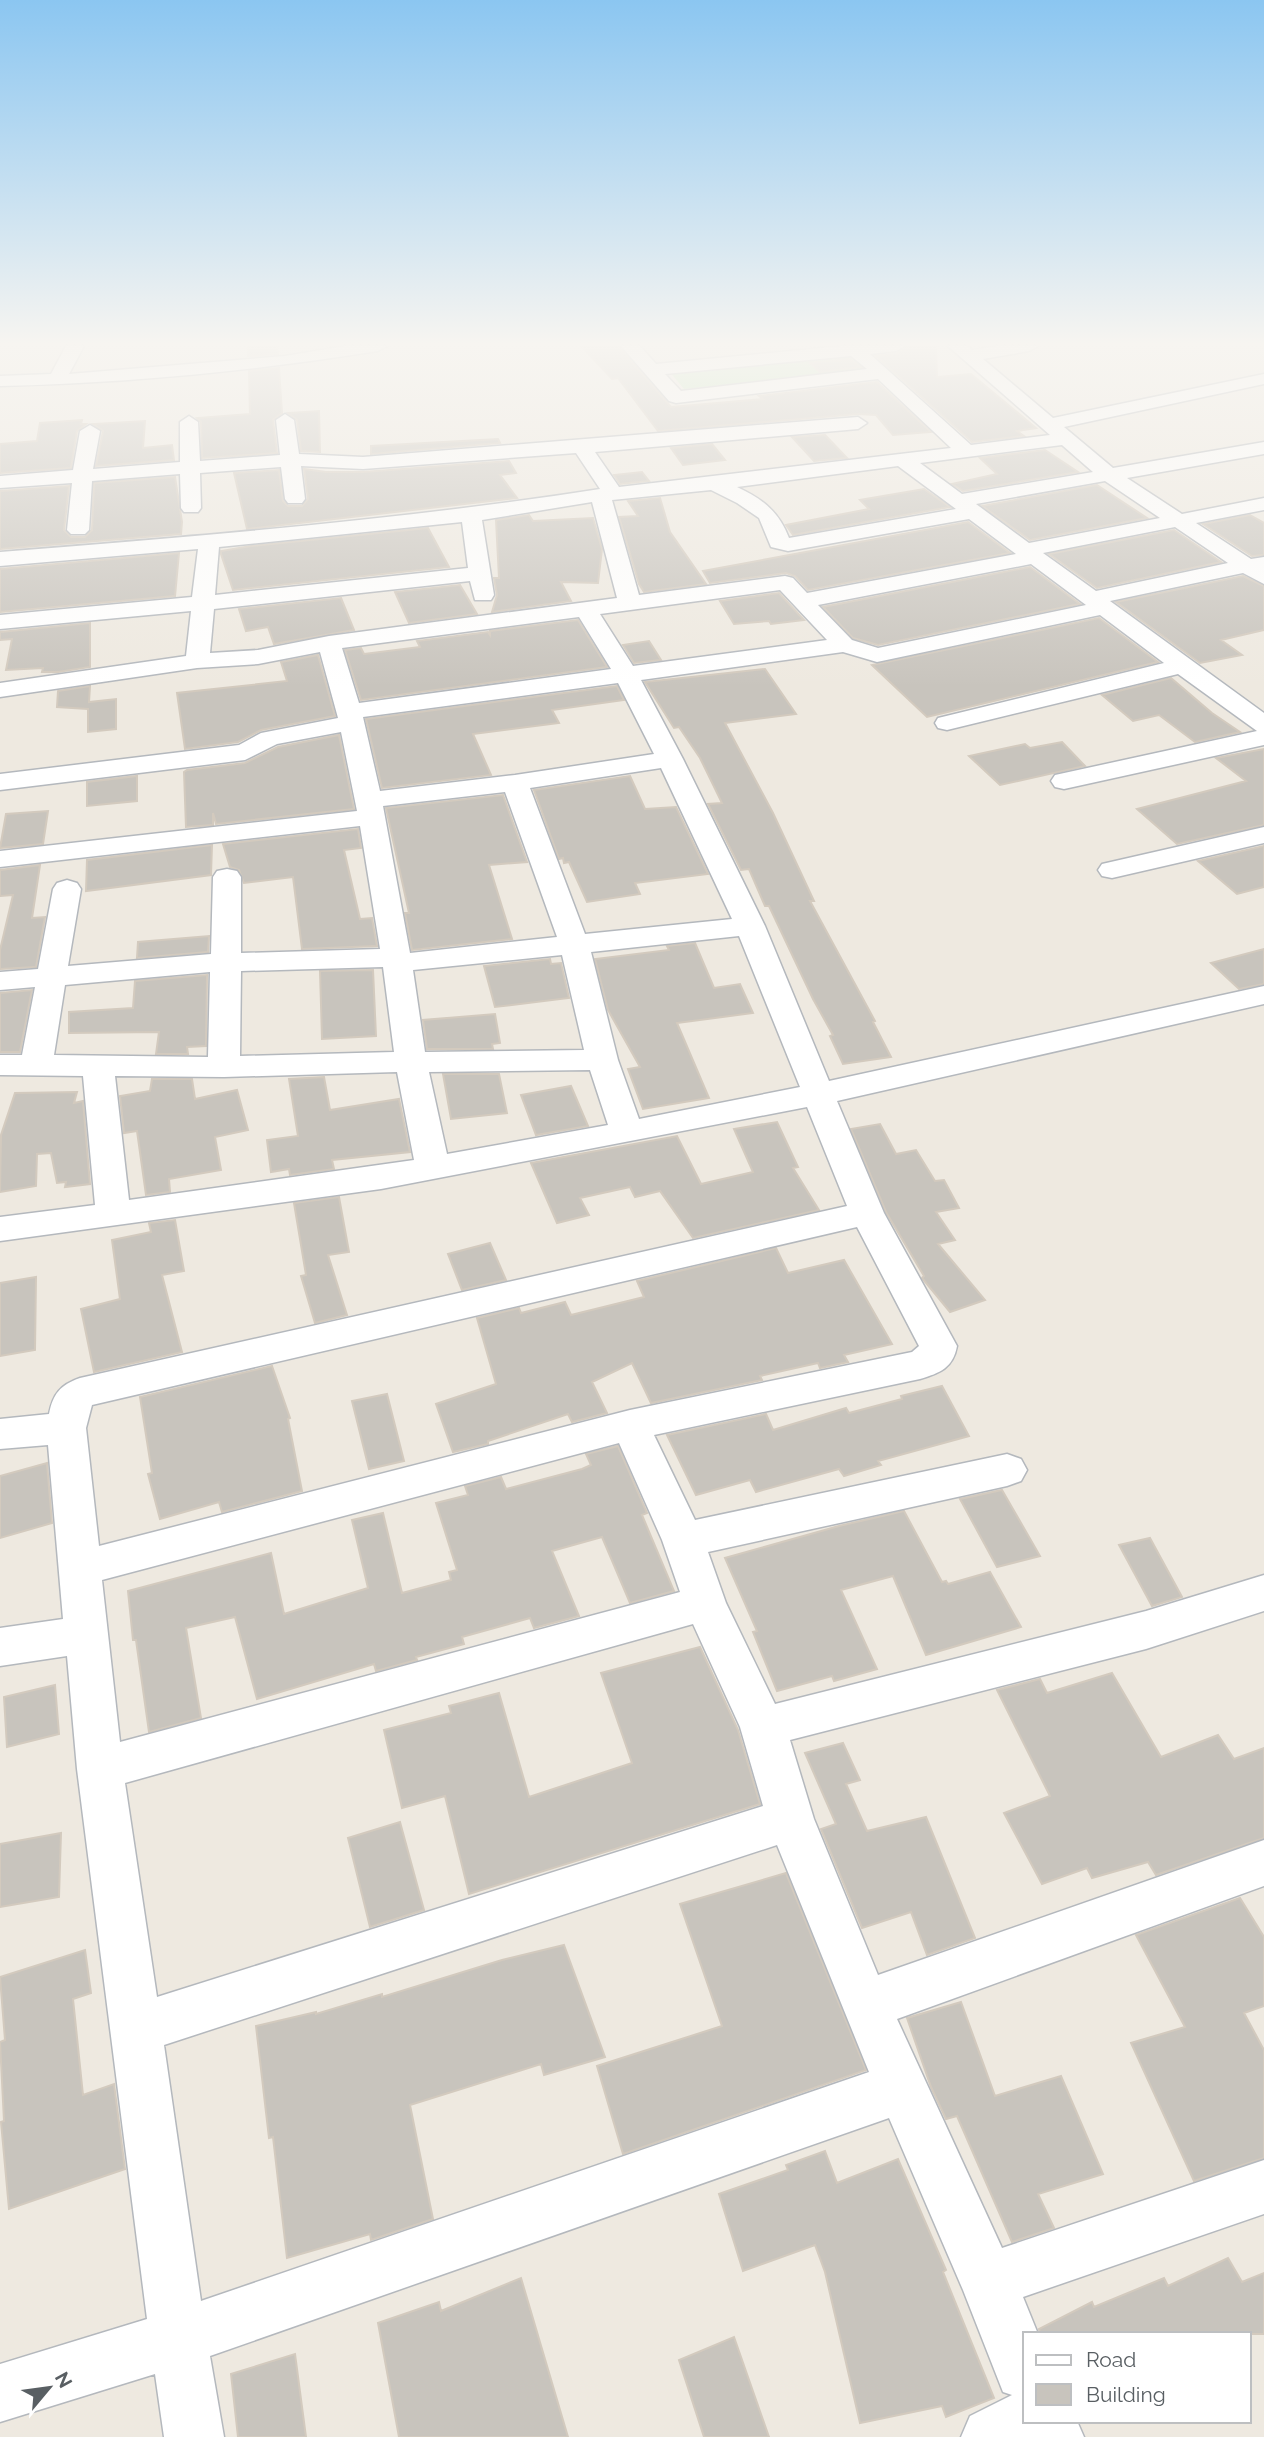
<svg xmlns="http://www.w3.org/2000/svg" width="1264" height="2437" font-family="Raleway,sans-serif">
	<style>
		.green { fill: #bfe8ba }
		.building { fill: #c8c4bd; stroke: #d3cabe; stroke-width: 2 }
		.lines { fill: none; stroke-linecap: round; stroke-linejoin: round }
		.minor-casing { stroke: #b4b8bd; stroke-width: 3 }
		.minor { fill: #fff; fill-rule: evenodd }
	</style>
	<rect width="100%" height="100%" fill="#eee9e0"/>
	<path class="green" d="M849 353 867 370 684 389 669 371Z"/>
	<path class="building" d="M248 346H277L278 354 248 356Z
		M581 346H618L671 407 763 399 759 396 877 382 931 432 893 435 876 415 858 414 658 431 618 378 612 379Z
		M907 346H936L937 377 971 374 1036 428 1017 431 1024 436 972 442 876 356 896 354Z
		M850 359 861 367 820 372 810 363Z
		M279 368 282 413 273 420 277 453 202 458 201 422 197 418 250 414 249 371Z
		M319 411 320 452 301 451 297 420 288 413Z
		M82 420 81 424H86L77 431 71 468 0 473V444L37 441 40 423Z
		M145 421 143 448 172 445 174 460 96 466 103 431 93 424Z
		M825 435 847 458 814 461 792 437Z
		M498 439 500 443 371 454V446Z
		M712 444 725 460 683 465 671 448Z
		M1045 450 1078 472 963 491 952 484 997 474 980 458Z
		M509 461 516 473 500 475 517 498 247 529 234 473 279 470 283 501 288 506H302L308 499 304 469 326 472H363Z
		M642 472 649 481 620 484 614 475Z
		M175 477 182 522 181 534 0 549V491L69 486 64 530 71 537H85L92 530 94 483Z
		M1097 485 1147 518 1030 540 982 506Z
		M924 489 950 507 793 535 786 525 869 509 860 500Z
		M660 498 670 532 706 584 644 592 639 584 619 517 638 516 628 501Z
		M529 515 533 521 593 518 602 549 598 583 561 582 571 601 492 612 497 595 494 578H499L496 520Z
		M1250 515 1264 523V555L1252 556 1203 524Z
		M968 522 1010 553 808 590 795 576 786 573 710 583 703 571Z
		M428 528 449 567 233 590 221 554V551L251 546Z
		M1174 530 1221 562 1097 588 1049 554Z
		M179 553 175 596 0 612V569Z
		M1030 567 1080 604 878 645 853 638 823 607Z
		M1243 576 1264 586V630L1221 640 1242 655 1200 663 1116 602Z
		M460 585 477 614 409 623 395 592Z
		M779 593 804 620 771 624 769 621 734 624 720 601Z
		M341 598 354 630 274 644 268 627 246 631 239 609Z
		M1099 618 1158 662 927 717 872 665Z
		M578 620 607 667 361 700 345 650 361 648 364 654 420 647 417 641 488 632 490 635V631Z
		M90 623V667L58 672H42L43 668 6 670 12 639 0 640V632Z
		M649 641 661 660 634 663 623 645Z
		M318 655 335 716 261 730 238 742 185 749 177 693 287 681 281 662Z
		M765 669 796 714 725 723 773 813 814 901H810L875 1021 873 1022 891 1057 843 1064 830 1036 833 1035 813 999 769 906H765L749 869 741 870 708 804 722 803 700 758 679 727 674 728 645 682Z
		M1171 678 1212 713 1240 732 1195 742 1159 715 1133 721 1102 695Z
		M90 686 89 702 116 699V729L88 732V709L57 707 58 691Z
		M617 686 624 700 552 710 559 723 473 734 491 775 382 788 366 719Z
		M339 735 354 809 216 824 213 813V825L186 827 184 772 187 770 245 763 278 747Z
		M1062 742 1085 766 1000 785 969 756 1025 744 1030 748Z
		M1264 749V825L1177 844 1137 809 1246 781 1216 758Z
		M137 776V801L87 806V782Z
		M630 776 645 809 676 807 708 874 635 883 640 894 587 902 569 862 564 863 563 858 559 859 534 790Z
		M503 795 527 862 489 865 512 939 412 950 405 913H409L386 808Z
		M48 811 43 844 0 848 6 814Z
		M358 829 361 848 344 850 360 919 372 918 377 946 302 949 293 877 244 883 239 870 230 867 223 844Z
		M212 845 211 875 86 891 87 860Z
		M1264 846V887L1237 894 1198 861Z
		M40 865 32 918 45 917 36 967 0 969V950L13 895 0 896V870Z
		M209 936 208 952 137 958 138 942Z
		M695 943 714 988 740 984 753 1013 677 1023 709 1098 643 1109 628 1069 640 1067 608 1010 595 959 669 950 667 946Z
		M1264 949V984L1239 989 1211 963Z
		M550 959 551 964 561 963 569 998 495 1007 484 966Z
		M373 970 376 1036 322 1039 320 971Z
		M207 975 206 1046 187 1047 188 1054H156L159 1032 69 1033V1012L133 1008 135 981Z
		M32 990 20 1052H0V993Z
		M495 1014 500 1043 492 1044 493 1049H427L423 1020Z
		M443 1074H499L507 1113 451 1119Z
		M324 1077 330 1110 399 1099 410 1152 332 1160 334 1169 290 1175 289 1169 271 1172 267 1140 298 1136 289 1079Z
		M152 1079H192L195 1099 237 1090 248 1130 215 1137 221 1170 169 1179 170 1192 146 1195 137 1131 124 1133 120 1096 150 1091Z
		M571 1086 588 1126 536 1135 521 1095Z
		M77 1092 74 1103 83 1101 90 1184 65 1187 66 1182 57 1183 51 1153 37 1154 36 1186 0 1192 1 1135 15 1093Z
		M777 1122 798 1167 793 1168 819 1210 693 1238 660 1191 635 1197 630 1187 580 1198 589 1215 557 1223 531 1163 677 1136 701 1184 753 1172 734 1129Z
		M880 1124 896 1154 916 1150 935 1181 944 1180 959 1208 936 1212 955 1240 938 1244 985 1300 950 1312 922 1278 924 1276 886 1212 851 1129Z
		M339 1197 349 1252 328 1255 347 1315 315 1323 301 1276 306 1275 294 1203Z
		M175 1220 184 1271 162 1275 182 1352 94 1372 81 1309 120 1299 112 1240 151 1232 149 1223Z
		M490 1243 506 1280 462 1290 448 1254Z
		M776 1248 788 1273 844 1260 892 1344 844 1355 848 1362 820 1368 818 1363 760 1376 762 1380 651 1403 632 1363 592 1382 607 1413 572 1422 568 1414 488 1441V1444L453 1452 436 1404 496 1384 477 1318 519 1308 521 1313 565 1302 571 1315 644 1297 637 1281Z
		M36 1277 35 1350 0 1356V1283Z
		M272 1366 290 1418 288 1419 302 1491 222 1512 219 1502 160 1519 148 1474 152 1473 140 1397Z
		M942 1386 969 1436 878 1461 881 1465 844 1476 839 1469 756 1492 750 1480 696 1495 667 1435 766 1414 773 1430 846 1408 849 1413 902 1399 901 1396Z
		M387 1394 404 1461 369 1469 352 1401Z
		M618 1446 647 1513 642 1515 674 1591 630 1603 602 1537 552 1551 579 1616 534 1628 530 1618 462 1637 464 1644 416 1657 417 1660 376 1671 374 1664 257 1699 235 1617 186 1628 201 1718 149 1732 136 1640H133L128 1591 271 1553 284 1614 368 1588 352 1520 383 1513 402 1593 451 1580 449 1572 457 1570 436 1503 468 1495 465 1486 501 1477 506 1489 582 1469 591 1465 586 1454Z
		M47 1463 52 1523 0 1538V1476Z
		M1002 1490 1040 1556 997 1567 960 1499Z
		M904 1511 942 1582 946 1581 948 1584 990 1572 1021 1627 926 1655 893 1576 841 1590 877 1669 834 1681 832 1676 777 1691 753 1632 757 1631 725 1558 839 1526Z
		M1150 1538 1182 1597 1152 1606 1119 1545Z
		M700 1647 738 1730 760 1804 469 1894 445 1796 402 1808 384 1730 451 1713 449 1706 499 1693 529 1797 632 1763 601 1673Z
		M1112 1673 1161 1757 1218 1735 1234 1759 1264 1748V1838L1156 1875 1148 1862 1092 1878 1087 1868 1042 1884 1004 1813 1050 1796 997 1690 1040 1679 1047 1693Z
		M55 1685 59 1734 7 1747 4 1697Z
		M843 1743 860 1780 846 1784 867 1831 926 1817 975 1938 927 1955 911 1912 862 1928 821 1829 836 1824 805 1753Z
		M400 1822 424 1910 370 1927 348 1838Z
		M61 1833 59 1897 0 1907V1844Z
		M786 1873 866 2070 623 2154 597 2066 722 2026 680 1904Z
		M1240 1898 1264 1937V2006L1244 2013 1264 2050V2158L1194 2181 1131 2043 1185 2027 1136 1935Z
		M564 1945 605 2057 544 2075 541 2064 410 2105 433 2219 371 2240 370 2234 287 2258 273 2137 269 2138 256 2026 316 2012V2014L382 1994V1997L502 1960Z
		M85 1950 91 1993 73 1999 83 2095 114 2084 125 2169 9 2209 1 2122 4 2121 0 2042 5 2040 0 1977Z
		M961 2002 995 2096 1061 2076 1103 2174 1038 2194 1054 2228 1012 2242 957 2116 946 2119 931 2087 907 2018Z
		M825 2151 837 2183 898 2159 946 2270 943 2272 994 2398 946 2417 942 2406 860 2423 825 2272 815 2245 743 2271 719 2194 788 2170 786 2165Z
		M1228 2258 1242 2282 1264 2273V2334H1040L1039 2329 1092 2302 1094 2307 1164 2278 1168 2286Z
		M521 2278 568 2437H399L378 2323 439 2302 441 2311Z
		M734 2337 769 2437H704L679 2360Z
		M295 2354 306 2437H238L231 2374Z"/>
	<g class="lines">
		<g class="minor-casing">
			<path id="minor" d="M66 346H84L69 374 285 356 345 346H387L378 351C253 371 127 383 0 386V376L51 374Z
				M621 346H640L656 364 842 346H905L896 351 870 354 971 445 1050 435 948 346H968L972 350 997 346H1038L1029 351 983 359 1053 418 1264 374V384L1064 427 1113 468 1264 442V454L1127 478 1182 514 1264 498V510L1196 523 1251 559 1264 557V584L1243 573 1110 601 1264 713V745L1064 789 1055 787 1051 781 1055 775 1257 731 1178 674 947 730 938 728 935 723 938 718 1164 663 1100 615 877 662 843 652 641 680 683 759 765 926 829 1081 1264 986V1004L837 1101 884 1213 957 1346C953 1368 940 1373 920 1379L654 1435 695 1520 1007 1454 1021 1459 1027 1470 1021 1481 1007 1486 708 1552 726 1603 775 1704 1146 1611 1264 1575V1611L1146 1649 790 1740 814 1819 878 1975 1264 1840V1886L897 2019 1002 2248 1264 2160V2214L1023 2297 1038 2334H1024V2421H1077L1084 2437H961L970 2416 1012 2395 1003 2392 963 2290 889 2118 210 2356 224 2437H164L155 2374 0 2422V2364L147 2319 77 1769 67 1656 0 1666V1628L63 1619 48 1445 0 1449V1419L49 1414C53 1394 60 1385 80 1378L847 1206 807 1107 381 1189 0 1241V1217L95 1205 83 1076 0 1075V1055H22L35 987 0 990V972L38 969 53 889 57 883 67 880 77 883 81 889 68 966 211 954 213 877 217 871 227 869 237 871 241 877V953L380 949 360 826 0 867V851L357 811 341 732 277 744 245 760 0 790V774L239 745 261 733 338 718 320 652 258 664 197 668 0 697V683L186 656 191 611 0 629V615L192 597 198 549 0 566V552C200 536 401 520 600 489L576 453 363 469 301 466 305 499 302 503H288L285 499 281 467 200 473 201 508 198 512H184L181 508 180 474 92 481 89 530 85 534H71L67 530 72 483 0 488V476L73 470 80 431 90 425 100 431 93 469 180 462V422L189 416 198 422 200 461 280 455 276 420 285 414 294 420 299 454 363 457 858 417 867 423 858 429 595 452 619 487 951 448 878 379 676 403 669 401ZM851 356 867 369 681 391 665 374ZM1062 445 1093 472 962 494 920 463ZM898 466 956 509 789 538C779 512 763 499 737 487ZM1105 481 1160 518 1029 543 976 504ZM711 490 737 503 759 518 771 547 788 551 969 519 1016 554 807 593 793 578 785 576 639 595 612 500ZM592 502 617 598 329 636 258 650 210 653 214 609 470 581 475 600H491L494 595 482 520ZM462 522 468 568 215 595 219 547ZM1175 527 1228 563 1096 591 1043 553ZM1031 564 1086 605 878 648 852 640 818 605ZM780 590 827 640 633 666 600 614ZM579 617 611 669 359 703 342 648ZM618 683 654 754 515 775 380 791 363 717ZM661 768 732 919 585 934 530 788ZM505 792 557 937 410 953 383 806ZM739 936 800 1087 639 1119 618 1060 591 952ZM562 955 584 1050 425 1052 413 970ZM383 967 394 1052 240 1056 241 971ZM210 972 208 1057 54 1055 65 985ZM590 1070 608 1125 447 1154 429 1072ZM397 1072 414 1160 129 1200 115 1076 224 1077ZM857 1227 919 1346 912 1352 630 1410 99 1546 86 1428 92 1405ZM619 1443 662 1540 680 1592 120 1742 102 1580ZM693 1624 740 1727 763 1806 157 1997 125 1783ZM777 1845 869 2072 201 2301 164 2045Z
				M1264 827V843L1112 878 1102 876 1098 870 1102 864Z"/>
		</g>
		<use href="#minor" class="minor"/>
	</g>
	<linearGradient id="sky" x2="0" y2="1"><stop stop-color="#8bc6f1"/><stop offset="0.5" stop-color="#f7f5f1"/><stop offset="1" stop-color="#f7f5f1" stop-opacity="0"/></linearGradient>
	<rect width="1264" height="687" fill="url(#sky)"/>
	<rect x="1023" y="2332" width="228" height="91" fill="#ffffff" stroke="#bdbfc1" stroke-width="2"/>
	<rect x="1036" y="2355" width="35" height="10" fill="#ffffff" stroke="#bdbfc1" stroke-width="2"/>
	<text x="1086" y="2367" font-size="21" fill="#595f63">Road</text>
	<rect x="1036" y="2384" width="35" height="21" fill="#c8c4bd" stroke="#bdbfc1" stroke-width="2"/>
	<text x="1086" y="2402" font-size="21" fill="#595f63">Building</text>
	<g transform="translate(49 2388) rotate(61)" stroke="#ffffff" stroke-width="5" paint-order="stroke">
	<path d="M0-5L12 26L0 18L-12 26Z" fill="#595f63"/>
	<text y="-10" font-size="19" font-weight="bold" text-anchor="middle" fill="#595f63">N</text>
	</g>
</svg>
